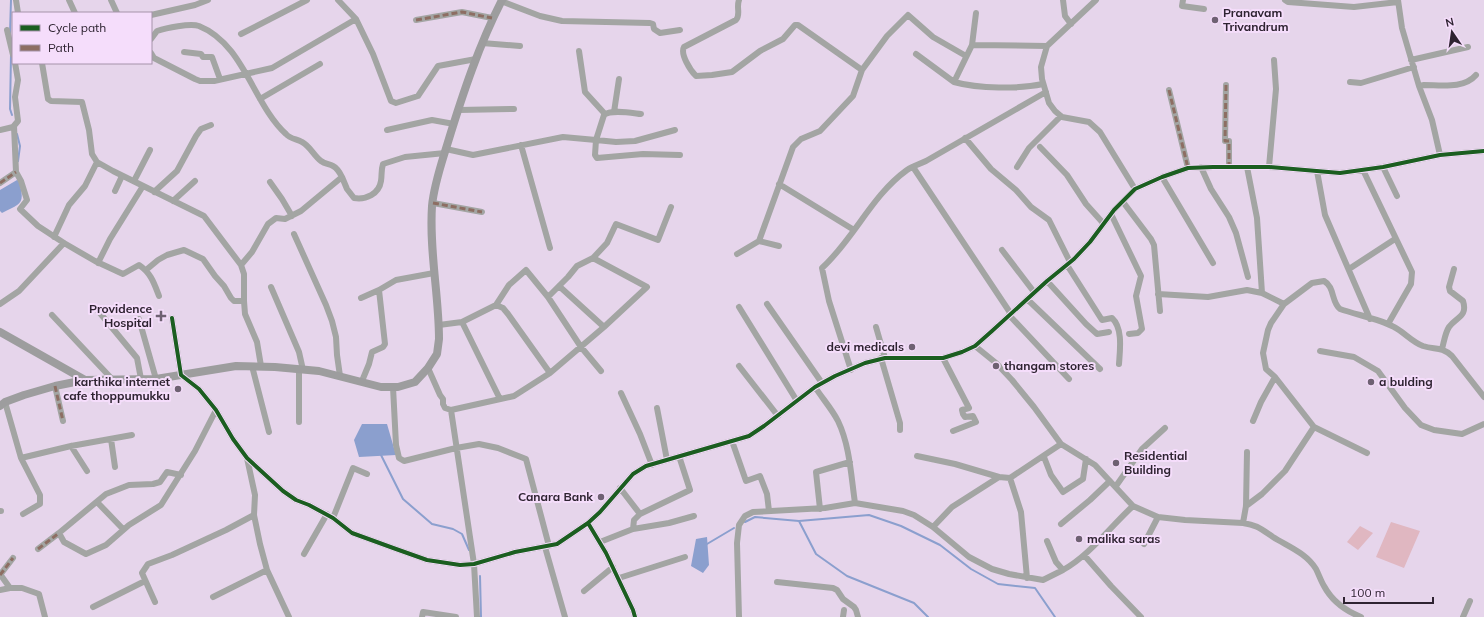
<svg xmlns="http://www.w3.org/2000/svg" width="1484" height="617" font-family="Mulish,sans-serif">
	<style>
		.green { fill: #e0b7c1 }
		.water { fill: #8b9fce }
		.lines { fill: none; stroke-linecap: round; stroke-linejoin: round }
		.stream { stroke: #8b9fce; stroke-width: 2 }
		.minor { stroke: #a3a5a3; stroke-width: 6 }
		.major { stroke: #9d9d9e; stroke-width: 8 }
		.quiet { stroke: #8d6e63; stroke-width: 3; stroke-dasharray: 6 3; stroke-linecap: butt }
		.cycleway-casing { stroke: #f5ddfb; stroke-width: 6 }
		.cycleway { stroke: #1b5e20; stroke-width: 4 }
		.poi-dot { fill: #6e6172; stroke: #f5ddfb; stroke-width: 1.5 }
		.labels { text-anchor: middle; stroke-width: 4; stroke-linejoin: round; paint-order: stroke }
		.poi-label { font-size: 12px; font-weight: bold; fill: #2e2331; stroke: #f5ddfb; text-anchor: start }
	</style>
	<rect width="100%" height="100%" fill="#e6d5eb"/>
	<path class="green" d="M1391 522 1420 531 1404 568 1376 557Z
		M1360 526 1373 533 1358 550 1347 542Z"/>
	<path class="water" d="M17 180 19 181C25 204 22 203 2 213L0 211V190Z
		M362 424H387L396 455 359 457 354 440Z
		M707 537 709 565 703 573 691 566 696 539Z"/>
	<g class="lines">
		<path class="stream" d="M10 33 11 0
			M11 55 10 109 12 115
			M17 134 20 146 18 161
			M381 455 403 499 432 524 453 529 462 534 469 550
			M799 521 816 554 847 576 914 603 928 617
			M745 522 755 517 799 521 869 515 901 526 940 545 971 569 998 584 1035 588 1055 617
			M707 544 734 528
			M480 576 481 617"/>
		<path class="minor" d="M16 0 18 13
			M69 0 75 13
			M111 0 117 13
			M338 0 356 19 373 54 391 101 396 103 418 96 438 66 476 59
			M1063 0 1065 16 1071 24
			M1183 0 1182 6 1204 9
			M1285 0 1288 2 1354 7 1398 2
			M1398 0 1402 28 1419 86 1432 120 1440 155
			M501 1 540 16 562 21 650 23 653 24 654 29 660 33 680 30
			M151 15 195 5 208 0
			M416 20 462 12 492 18
			M7 30 13 55
			M241 34 307 0
			M151 39 157 31C166 28 190 23 199 26 244 44 253 104 286 134 290 139 297 139 302 142 310 146 314 156 321 161 325 164 329 164 333 166 337 168 340 173 342 177L301 211 285 219 276 218 268 224 252 252 241 265 244 274V301L245 314 257 342 261 366
			M482 43 520 46
			M972 45 1047 46 1041 67 1042 79 1049 103 1055 111 1062 117 1089 122 1100 132 1135 189
			M1047 46 1096 0
			M579 51 585 92 605 114
			M184 52 201 54 203 57H212L220 79
			M151 53 154 58 195 79 200 81H214L272 68 356 19
			M916 54 954 82 972 45 976 13
			M1411 60 1468 47
			M42 63 48 99 51 101 82 102 89 130 92 154 97 162 113 171 204 216 241 265
			M862 70 887 36 908 15 933 37 966 56
			M954 82C979 89 1019 89 1043 84
			M1350 82 1361 83 1414 67
			M1226 85 1225 141H1229V166
			M1419 86 1424 85C1441 85 1464 89 1476 75
			M1169 90 1188 168
			M260 99 320 64
			M459 110 514 109
			M614 112 619 79
			M641 114C632 113 611 109 604 115L596 140 616 142 635 141 675 130
			M14 126 16 172 21 181 27 200 20 209 38 226 64 243 95 261 123 274 139 265C151 273 154 283 159 296
			M0 130 13 127 18 121 15 97 18 80 15 63
			M387 130 432 120 454 124
			M965 138 991 169 1016 190 1031 207 1049 220 1070 262
			M521 145 550 248
			M1040 147 1067 175 1086 204 1103 223
			M446 149 473 155 563 137 596 140 595 155 597 158 643 154 680 155
			M913 167 1011 314
			M1017 167 1029 148 1061 116
			M1201 167 1211 189 1229 217 1236 233 1248 277
			M1247 167 1257 218 1262 293
			M1269 167 1276 89 1274 60
			M1383 167 1397 196
			M1363 170 1412 272 1411 284 1388 324
			M1317 171 1325 215 1370 319
			M342 177 347 189 354 198C366 200 379 194 381 181 382 175 381 170 383 164L405 157 445 153
			M1162 177 1213 263
			M134 181 150 150
			M270 182 282 199 292 216
			M0 183 16 172
			M779 184 854 230
			M115 191 122 176
			M154 192 177 171 196 136 201 129 211 125
			M173 201 195 181
			M1123 202 1151 239 1154 245 1160 311
			M433 203 482 212
			M1111 214 1141 276 1136 296 1142 329 1138 333 1129 334
			M294 234 326 305 332 321 336 337 337 355 340 376
			M54 237 69 205 85 186 97 162
			M759 241 779 246
			M1002 250 1034 292
			M737 254 759 241 793 147 801 139 820 131 853 96 862 70 798 25H795L783 39 760 51 732 72 712 75 696 76C690 70 680 54 684 47L736 20C741 15 736 7 739 0
			M98 263 110 239 143 186
			M1067 265 1102 320 1112 318C1123 328 1120 350 1119 364
			M1349 269 1395 239
			M146 270 158 260 167 255 184 250 203 259 215 276 224 286 231 298 234 301H244
			M1047 281 1086 324 1097 334 1109 332
			M559 286 604 327
			M271 287 299 352 303 370
			M1158 294 1208 297 1247 290 1262 293 1284 304 1312 283 1324 281C1335 287 1331 302 1340 309 1357 315 1380 319 1394 327 1404 332 1412 342 1423 346 1435 350 1441 346 1452 356L1484 397
			M548 297 568 277 577 266 593 258 607 243 616 224 658 240 671 207
			M361 298 379 290
			M1027 299 1100 369
			M0 304 19 291 64 243
			M767 304 822 383
			M1284 304 1271 323 1268 330 1263 353 1266 369 1275 377 1314 427
			M496 305 503 308 508 314 550 373
			M95 307 137 358 141 379
			M739 307 797 401
			M52 315 112 379
			M1009 315 1069 379
			M172 318 181 375 199 389 216 410 233 439 247 458 283 491 296 500 309 505 333 518 352 533 396 549 427 560 460 565 474 564 515 552 557 544 588 523 606 553 633 610 635 617
			M139 319 156 379
			M462 322 500 399
			M439 325 462 322 496 305 509 285 526 270 548 297 581 347 601 371
			M876 327 885 358
			M975 346 996 363 1012 380 1034 407 1061 444 1095 465 1133 506 1158 517 1185 520 1243 523C1257 525 1261 529 1273 537 1289 547 1306 553 1316 569 1319 575 1321 581 1324 586 1332 601 1346 611 1361 617
			M1442 349C1444 342 1445 333 1449 327 1456 317 1468 317 1463 301L1450 291 1449 287 1454 269
			M1320 351 1354 357 1378 371 1405 408 1421 425 1434 430 1462 434 1484 424
			M881 358 900 423V430
			M943 358 969 408 962 410 963 414 965 417 973 416 976 422 953 431
			M252 366 269 432
			M739 366 778 416
			M428 368 440 395 443 399V404L445 408 451 410 474 564 477 617
			M299 370V422
			M851 370 829 301 822 268C854 239 871 196 907 170 913 166 920 164 926 161L1046 92
			M362 381 369 364 372 352 383 347 385 344 379 290 396 280 434 273
			M55 386 63 421
			M393 387 396 445 399 458 404 461 456 448 479 444 498 448 526 459 549 546
			M815 387C822 398 832 409 838 421 850 446 851 476 855 503
			M621 393 640 434 652 465
			M5 402 21 458 40 495V504L23 514
			M657 408 667 460
			M451 410 514 396 550 373 604 327 647 287 593 258
			M1253 421 1261 402 1275 377
			M111 439 115 467
			M732 441 746 481 760 476 767 494 769 511
			M71 446 87 471
			M917 456 955 464 999 477
			M1044 457 1051 475 1063 492 1083 479 1086 459
			M21 458 71 446 132 435
			M247 458 255 495 254 515 260 544 267 570 289 617
			M181 475 167 472 160 482 153 484 129 485 106 494 59 533 64 542 86 554 106 545 129 525 161 505 195 451 216 410
			M1010 478 1021 512 1027 578
			M1116 486 1142 449 1165 428
			M620 488 640 514
			M97 502 123 529
			M1246 506 1262 494 1285 471 1314 427 1367 453
			M820 509 816 472 850 462
			M0 511H1
			M333 518 353 468 367 474
			M588 523 600 512 633 474 646 466 749 436 764 426 815 387 835 376 865 363 885 358H943L962 352 975 346 992 331 1047 281 1074 259 1090 242 1114 210 1135 189 1162 177 1188 168 1213 167H1269L1340 173 1383 167 1440 155 1484 151
			M1243 523 1246 506 1247 452
			M1061 524 1090 500 1110 481
			M933 527 952 507 999 477 1010 478 1061 444
			M633 529 669 523 694 516
			M1047 541 1056 562 1063 570C1090 555 1110 527 1133 506
			M600 542 633 529 634 520 640 514 690 490 679 456
			M1144 544 1158 517
			M545 547 565 617
			M38 549 59 533
			M304 554 327 514
			M1084 555 1111 586 1141 617
			M0 574 10 588H22L39 594 45 617
			M0 575 13 558
			M619 578 685 557
			M777 582 833 588 837 590 843 599 854 607 856 610 858 617
			M0 590 10 588
			M584 591 613 567
			M213 597 267 570
			M155 602 142 573 148 564 172 555 226 530 254 515
			M93 607 145 581
			M422 617 423 612 456 617
			M739 617 737 543 739 525 745 516 753 512 825 508 855 503 903 511 914 515 933 527 969 557 992 569 1009 574 1043 580 1063 570
			M843 617 844 610
			M1463 617 1470 601"/>
		<path class="major" d="M0 332 85 380
			M0 406 5 402 24 395 55 386 85 380 156 379 236 366 275 367 319 371 381 387H398L415 382 428 368 437 354 439 339C439 295 429 251 432 206 434 184 442 162 448 142 463 93 479 45 502 0"/>
		<path class="quiet" d="M416 20 462 12 492 18
			M1226 85 1225 141H1229V166
			M1169 90 1188 168
			M0 183 16 172
			M433 203 482 212
			M55 386 63 421
			M38 549 59 533
			M0 575 13 558"/>
		<g class="cycleway-casing">
			<path id="cycleway" d="M172 318 181 375 199 389 216 410 233 439 247 458 283 491 296 500 309 505 333 518 352 533 396 549 427 560 460 565 474 564 515 552 557 544 588 523 606 553 633 610 635 617
				M588 523 600 512 633 474 646 466 749 436 764 426 815 387 835 376 865 363 885 358H943L962 352 975 346 992 331 1047 281 1074 259 1090 242 1114 210 1135 189 1162 177 1188 168 1213 167H1269L1340 173 1383 167 1440 155 1484 151"/>
		</g>
		<use href="#cycleway" class="cycleway"/>
	</g>
	<g class="poi-dot">
		<circle cx="1215" cy="20" r="4"/>
		<path d="M159 310h4v4h4v4h-4v4h-4v-4h-4v-4h4z"/>
		<circle cx="912" cy="347" r="4"/>
		<circle cx="996" cy="366" r="4"/>
		<circle cx="1371" cy="382" r="4"/>
		<circle cx="178" cy="389" r="4"/>
		<circle cx="1116" cy="463" r="4"/>
		<circle cx="601" cy="497" r="4"/>
		<circle cx="1079" cy="539" r="4"/>
	</g>
	<g class="labels">
		<g class="poi-label">
			<text x="1223" y="17">Pranavam<tspan x="1223" dy="14">Trivandrum</tspan></text>
			<text x="152" y="313" text-anchor="end">Providence<tspan x="152" dy="14">Hospital</tspan></text>
			<text x="904" y="351" text-anchor="end">devi medicals</text>
			<text x="1004" y="370">thangam stores</text>
			<text x="170" y="386" text-anchor="end">karthika internet<tspan x="170" dy="14">cafe thoppumukku</tspan></text>
			<text x="1379" y="386">a bulding</text>
			<text x="1124" y="460">Residential<tspan x="1124" dy="14">Building</tspan></text>
			<text x="593" y="501" text-anchor="end">Canara Bank</text>
			<text x="1087" y="543">malika saras</text>
		</g>
	</g>
	<rect x="12" y="12" width="140" height="52" fill="#f5ddfb" stroke="#a593aa"/>
	<rect x="20" y="25" width="20" height="6" fill="#1b5e20" stroke="#a593aa"/>
	<text x="48" y="32" font-size="12" fill="#2e2331">Cycle path</text>
	<rect x="20" y="45" width="20" height="6" fill="#8d6e63" stroke="#a593aa"/>
	<text x="48" y="52" font-size="12" fill="#2e2331">Path</text>
	<g transform="translate(1452 32) rotate(347)" stroke="#f5ddfb" stroke-width="3" paint-order="stroke">
	<path d="M0-3L7 15L0 10L-7 15Z" fill="#2e2331"/>
	<text y="-6" font-size="11" font-weight="bold" text-anchor="middle" fill="#2e2331">N</text>
	</g>
	<path d="M1344 597v6h89v-6" fill="none" stroke="#2e2331" stroke-width="2"/>
	<text x="1350" y="597" font-size="12" fill="#2e2331" stroke="#f5ddfb" stroke-width="3" paint-order="stroke">100 m</text>
</svg>
